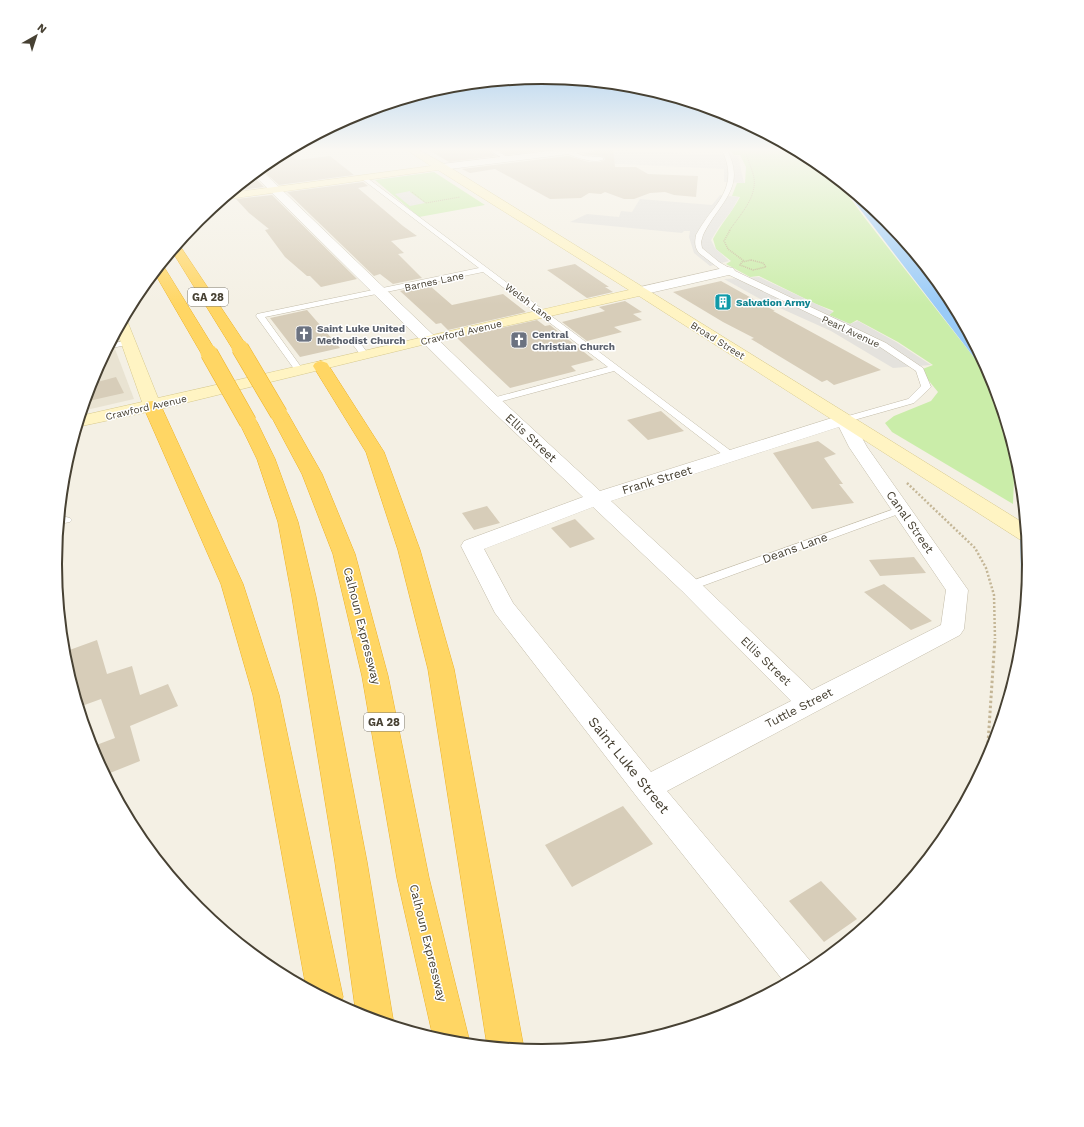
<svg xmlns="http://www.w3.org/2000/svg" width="1084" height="1127" font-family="'Work Sans',sans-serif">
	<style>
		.residential { fill: #e9e3d2 }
		.green { fill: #caeda9 }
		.parking { fill: #e4e2dd }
		.water { fill: #9acbf8 }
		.building { fill: #d7cdb9 }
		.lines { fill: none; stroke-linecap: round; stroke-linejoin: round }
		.lane-casing { stroke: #c3bca9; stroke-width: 1 }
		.street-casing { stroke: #c3bca9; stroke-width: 1 }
		.secondary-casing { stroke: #d8ca8f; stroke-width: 1 }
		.highway-casing { stroke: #edb125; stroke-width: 1 }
		.path-far3 { stroke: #c4b696; stroke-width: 1; stroke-dasharray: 1 1; stroke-linecap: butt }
		.path-far2 { stroke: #c4b696; stroke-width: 1.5; stroke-dasharray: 1 1; stroke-linecap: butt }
		.path-far1 { stroke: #c4b696; stroke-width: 2.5; stroke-dasharray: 2 2; stroke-linecap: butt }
		.path { stroke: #c4b696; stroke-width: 3; stroke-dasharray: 2.5 2.5; stroke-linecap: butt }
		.lane { fill: #fff; fill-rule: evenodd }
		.street { fill: #fff; fill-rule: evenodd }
		.secondary { fill: #fff4c3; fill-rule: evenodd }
		.highway { fill: #ffd664; fill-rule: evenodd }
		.highway-bridge-casing { stroke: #edb125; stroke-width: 18; stroke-linecap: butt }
		.highway-bridge { stroke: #ffd664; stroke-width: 17 }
		.labels { text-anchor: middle; stroke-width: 3; stroke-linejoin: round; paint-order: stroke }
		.far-street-label { font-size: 10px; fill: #474133; stroke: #fff }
		.far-culture-label { font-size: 10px; font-weight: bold; fill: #0d838f; stroke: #fff; text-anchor: start }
		.far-worship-label { font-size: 10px; font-weight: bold; fill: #5b616d; stroke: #fff; text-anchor: start }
		.shield { fill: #fff; stroke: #7e7a70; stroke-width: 1 }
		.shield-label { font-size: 11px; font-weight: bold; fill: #474133 }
		.street-label { font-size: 12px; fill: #474133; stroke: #fff }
		.near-street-label { font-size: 14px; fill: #474133; stroke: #fff }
		.rim { fill: none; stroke: #474133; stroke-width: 2 }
	</style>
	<rect width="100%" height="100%" fill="#f4f0e4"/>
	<path class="residential" d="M112 341 134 399 82 411 92 377Z"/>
	<path class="green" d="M729 148H792L813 159 834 176 864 217 994 383 1015 454 1013 504 892 432 885 423 894 416 931 401 938 392 920 370 933 365 898 342 857 320 850 324 829 315 834 311 816 304 759 276 750 277 726 264 731 261 716 249 713 239C721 224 732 212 740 197L732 196 737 183H745L746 167 740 155H734Z
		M434 172 485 205 419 217 375 180Z"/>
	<path class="parking" d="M615 150 738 156 744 183 724 182V169L600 163 607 151H614Z
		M410 191V192L425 203 410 206 395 194Z
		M720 195 739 197 732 210 719 227 711 240 715 248 729 261 710 266 694 253 689 237 690 231H684L682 233 570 222 587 214 619 217 621 211 632 212 640 199 712 205Z
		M759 277 833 312 829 315 850 324 858 321 896 342 931 365 893 368 831 331 762 300 724 279Z"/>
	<path class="water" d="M837 179 887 219 947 293 993 382Z
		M1019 465 1029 564 1022 634Z"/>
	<path class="building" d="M425 148H485L496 156 449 162Z
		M494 148H564L506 155Z
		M598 148H613L615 167H636L648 174 698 176 696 197 674 195 665 192 650 193 634 199H624L605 192 601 194 589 193 581 198 550 199 495 169 470 173 462 169 568 156 589 162H600L605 160V158L601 156 582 154 593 152Z
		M285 151 297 160 330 156 354 175 279 185 260 168 272 158Z
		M252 175 264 187 234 191V190Z
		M363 182 368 186 358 188 403 226 417 236 391 241 404 253 398 254 422 278 393 284 380 274 374 276 287 192Z
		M272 195 357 279 321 287 310 276H307L285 257 265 230 269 229 249 213 236 199Z
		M575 264 609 287H605L613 292 587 298 547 270Z
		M721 281 775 311H773L881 370 834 385 827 380 822 382 751 339 754 338 723 322 673 292Z
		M429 285 452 305 503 294 526 312 448 330 441 323 436 324 400 291Z
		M625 301 642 312 633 314 642 320 614 327 622 332 587 341 562 322 605 311 599 307Z
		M307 310 340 348 300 357 270 318Z
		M537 320 545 326 550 325 594 360 571 366 576 371 510 388 457 338Z
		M116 377 124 393 84 402 90 384Z
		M661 411 684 431 648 440 627 420Z
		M818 441 836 454 824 458 843 484H839L854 503 812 509 773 453Z
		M487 506 500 523 474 530 462 513Z
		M575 519 595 539 570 548 551 528Z
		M914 557 926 573 880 576 869 560Z
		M884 584 932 621 911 630 864 592Z
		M97 640 107 674 132 666 140 695 168 684 178 706 130 726 140 761 105 775 91 747 115 738 101 699 79 707 64 652Z
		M623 806 653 844 572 887 545 845Z
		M821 881 857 919 824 942 789 901Z"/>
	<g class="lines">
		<g class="lane-casing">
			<path id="lane" d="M486 148H492L509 158 504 159Z
				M721 148H726C748 188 719 202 703 235L701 242 702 248 719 262 731 269 886 343 923 368 931 387 914 403 847 422H841L839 420 841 418 908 399 921 386 916 371 880 347 725 273 699 253C694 246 695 242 696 235 713 203 742 189 721 148Z
				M565 149 584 156 601 157 604 159C594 165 573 156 563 152V150Z
				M362 177H366L735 454 736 456 735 458H727L614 371 495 403H489L487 401 489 399 608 367 483 272 265 317 304 371 300 374 297 373 256 316 257 314 479 268 362 179Z
				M128 340 132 342 131 344 107 349 110 344Z
				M352 340H358L369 355 368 357H362L351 342Z
				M900 507 906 510 904 512 694 589 690 590 686 589 684 586 686 583Z
				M66 517 70 518 72 520 70 522 59 524 60 518Z"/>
		</g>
		<g class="street-casing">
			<path id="street" d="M573 148H597L592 151 442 170 437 167 442 164Z
				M260 169 498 397 600 491 838 416 844 415 850 416 867 447 968 590 964 629 960 635 667 791 812 963 814 967 812 969 785 983 637 797 495 613 461 546 464 541 583 497 486 405 253 174ZM839 427 849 447 946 590 941 625 812 690 698 581 611 501ZM593 507 682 591 791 701 651 772 513 603 484 549Z
				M728 267 733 268 735 271 733 274 641 295 636 294 634 291 636 288Z"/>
		</g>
		<g class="secondary-casing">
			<path id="secondary" d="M404 148H415L446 165 1025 524 1027 540 1019 539 639 296 430 343 152 411 77 427 80 416 142 402 117 331 123 319 126 320 128 323 158 398C315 363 472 325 629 290L438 170 221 200 229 193 431 166Z"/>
		</g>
		<g class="highway-casing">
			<path id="highway" d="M178 243 248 348 245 351 240 353 235 351 232 348 172 251Z
				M161 264 164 267 217 353 215 356 209 358 203 356 201 353 154 272Z
				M321 361 327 363 384 452 420 550 454 669 524 1049 487 1045 428 669 398 550 366 452 313 366 315 363Z
				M152 401 158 402 161 406 243 584 279 695 343 997 339 1005 306 987 253 695 221 584 143 406 146 402Z
				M279 409 285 410 288 414 322 474 355 554 388 676 429 878 470 1043 447 1041 433 1037 397 878 362 676 333 554 302 474 270 414 273 410Z
				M248 417 254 418 257 422 275 459 298 522 316 597 367 862 393 1019 391 1024 356 1014 335 862 292 597 278 522 257 459 239 422 242 418Z"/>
		</g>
		<path class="path-far3" d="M412 192 426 203 460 197
			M729 231C739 216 757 198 754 178 752 168 747 158 744 148"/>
		<path class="path-far2" d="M730 230 724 241 728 249 744 261
			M751 260 763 263 766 267 753 270 740 265 742 262Z"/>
		<path class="path-far1" d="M907 483 975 548 986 568 994 595 995 639"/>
		<path class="path" d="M987 758 995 638"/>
		<use href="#lane" class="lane"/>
		<use href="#street" class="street"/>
		<use href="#secondary" class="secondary"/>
		<use href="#highway" class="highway"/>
		<g class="highway-bridge-casing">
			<path id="highway-bridge" d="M240 348 279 414
				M209 353 248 422"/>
		</g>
		<use href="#highway-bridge" class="highway-bridge"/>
	</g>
	<linearGradient id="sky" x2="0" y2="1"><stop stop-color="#89bdee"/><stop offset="0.49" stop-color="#faf8f3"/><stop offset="1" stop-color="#faf8f3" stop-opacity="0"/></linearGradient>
	<rect width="1084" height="305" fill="url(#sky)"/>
	<defs>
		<g id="building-square" transform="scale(0.9)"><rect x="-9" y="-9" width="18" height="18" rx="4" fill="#0f9aa8" stroke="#fff"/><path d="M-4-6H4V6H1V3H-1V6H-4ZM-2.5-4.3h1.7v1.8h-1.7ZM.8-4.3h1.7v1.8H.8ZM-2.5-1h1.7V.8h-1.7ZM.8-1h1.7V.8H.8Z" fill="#fff"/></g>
		<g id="church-square" transform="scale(0.9)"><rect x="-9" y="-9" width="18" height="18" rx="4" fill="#6b7280" stroke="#fff"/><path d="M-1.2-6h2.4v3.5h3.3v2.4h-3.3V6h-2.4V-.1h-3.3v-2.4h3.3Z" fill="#fff"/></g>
	</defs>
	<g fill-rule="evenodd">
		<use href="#building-square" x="723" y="302"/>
		<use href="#church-square" x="304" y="334"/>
		<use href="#church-square" x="519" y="340"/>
	</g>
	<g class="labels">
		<g class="far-street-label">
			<text transform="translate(434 281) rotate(-12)" y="4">Barnes Lane</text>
			<text transform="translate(529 302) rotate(37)" y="4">Welsh Lane</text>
			<text transform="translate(851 331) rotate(25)" y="4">Pearl Avenue</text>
			<text transform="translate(461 332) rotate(-13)" y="4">Crawford Avenue</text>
			<text transform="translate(718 340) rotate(32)" y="4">Broad Street</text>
			<text transform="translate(146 407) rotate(-13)" y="4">Crawford Avenue</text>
		</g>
		<g class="far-culture-label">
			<text x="736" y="306">Salvation Army</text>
		</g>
		<g class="far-worship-label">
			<text x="317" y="332">Saint Luke United<tspan x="317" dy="12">Methodist Church</tspan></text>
			<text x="532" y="338">Central<tspan x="532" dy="12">Christian Church</tspan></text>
		</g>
		<g class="shield">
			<rect x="188" y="288" width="40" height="18" rx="3"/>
			<rect x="364" y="713" width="40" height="18" rx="3"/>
		</g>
		<g class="shield-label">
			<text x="208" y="301">GA 28</text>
			<text x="384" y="726">GA 28</text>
		</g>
		<g class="street-label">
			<text transform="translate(531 438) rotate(43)" y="4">Ellis Street</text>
			<text transform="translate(657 480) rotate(-17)" y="4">Frank Street</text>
			<text transform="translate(910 522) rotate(55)" y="4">Canal Street</text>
			<text transform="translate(795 548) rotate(-20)" y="4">Deans Lane</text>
			<text transform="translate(362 626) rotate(76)" y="4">Calhoun Expressway</text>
			<text transform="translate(766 661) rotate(44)" y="4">Ellis Street</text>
			<text transform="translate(799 708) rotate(-27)" y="4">Tuttle Street</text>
			<text transform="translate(428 943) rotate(76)" y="4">Calhoun Expressway</text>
		</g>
		<g class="near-street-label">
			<text transform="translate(629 765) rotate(51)" y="5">Saint Luke Street</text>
		</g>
	</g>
	<path d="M0 0H1084V1127H0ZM62 564a480 480 0 1 1 960 0a480 480 0 1 1-960 0Z" fill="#fff" fill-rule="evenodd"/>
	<path class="rim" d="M62 564a480 480 0 1 1 960 0a480 480 0 1 1-960 0Z"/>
	<g transform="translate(36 36) rotate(39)" stroke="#ffffff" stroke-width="3" paint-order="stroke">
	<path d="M0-3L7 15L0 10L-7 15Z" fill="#474133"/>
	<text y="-6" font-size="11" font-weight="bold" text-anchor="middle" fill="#474133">N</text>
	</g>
</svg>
